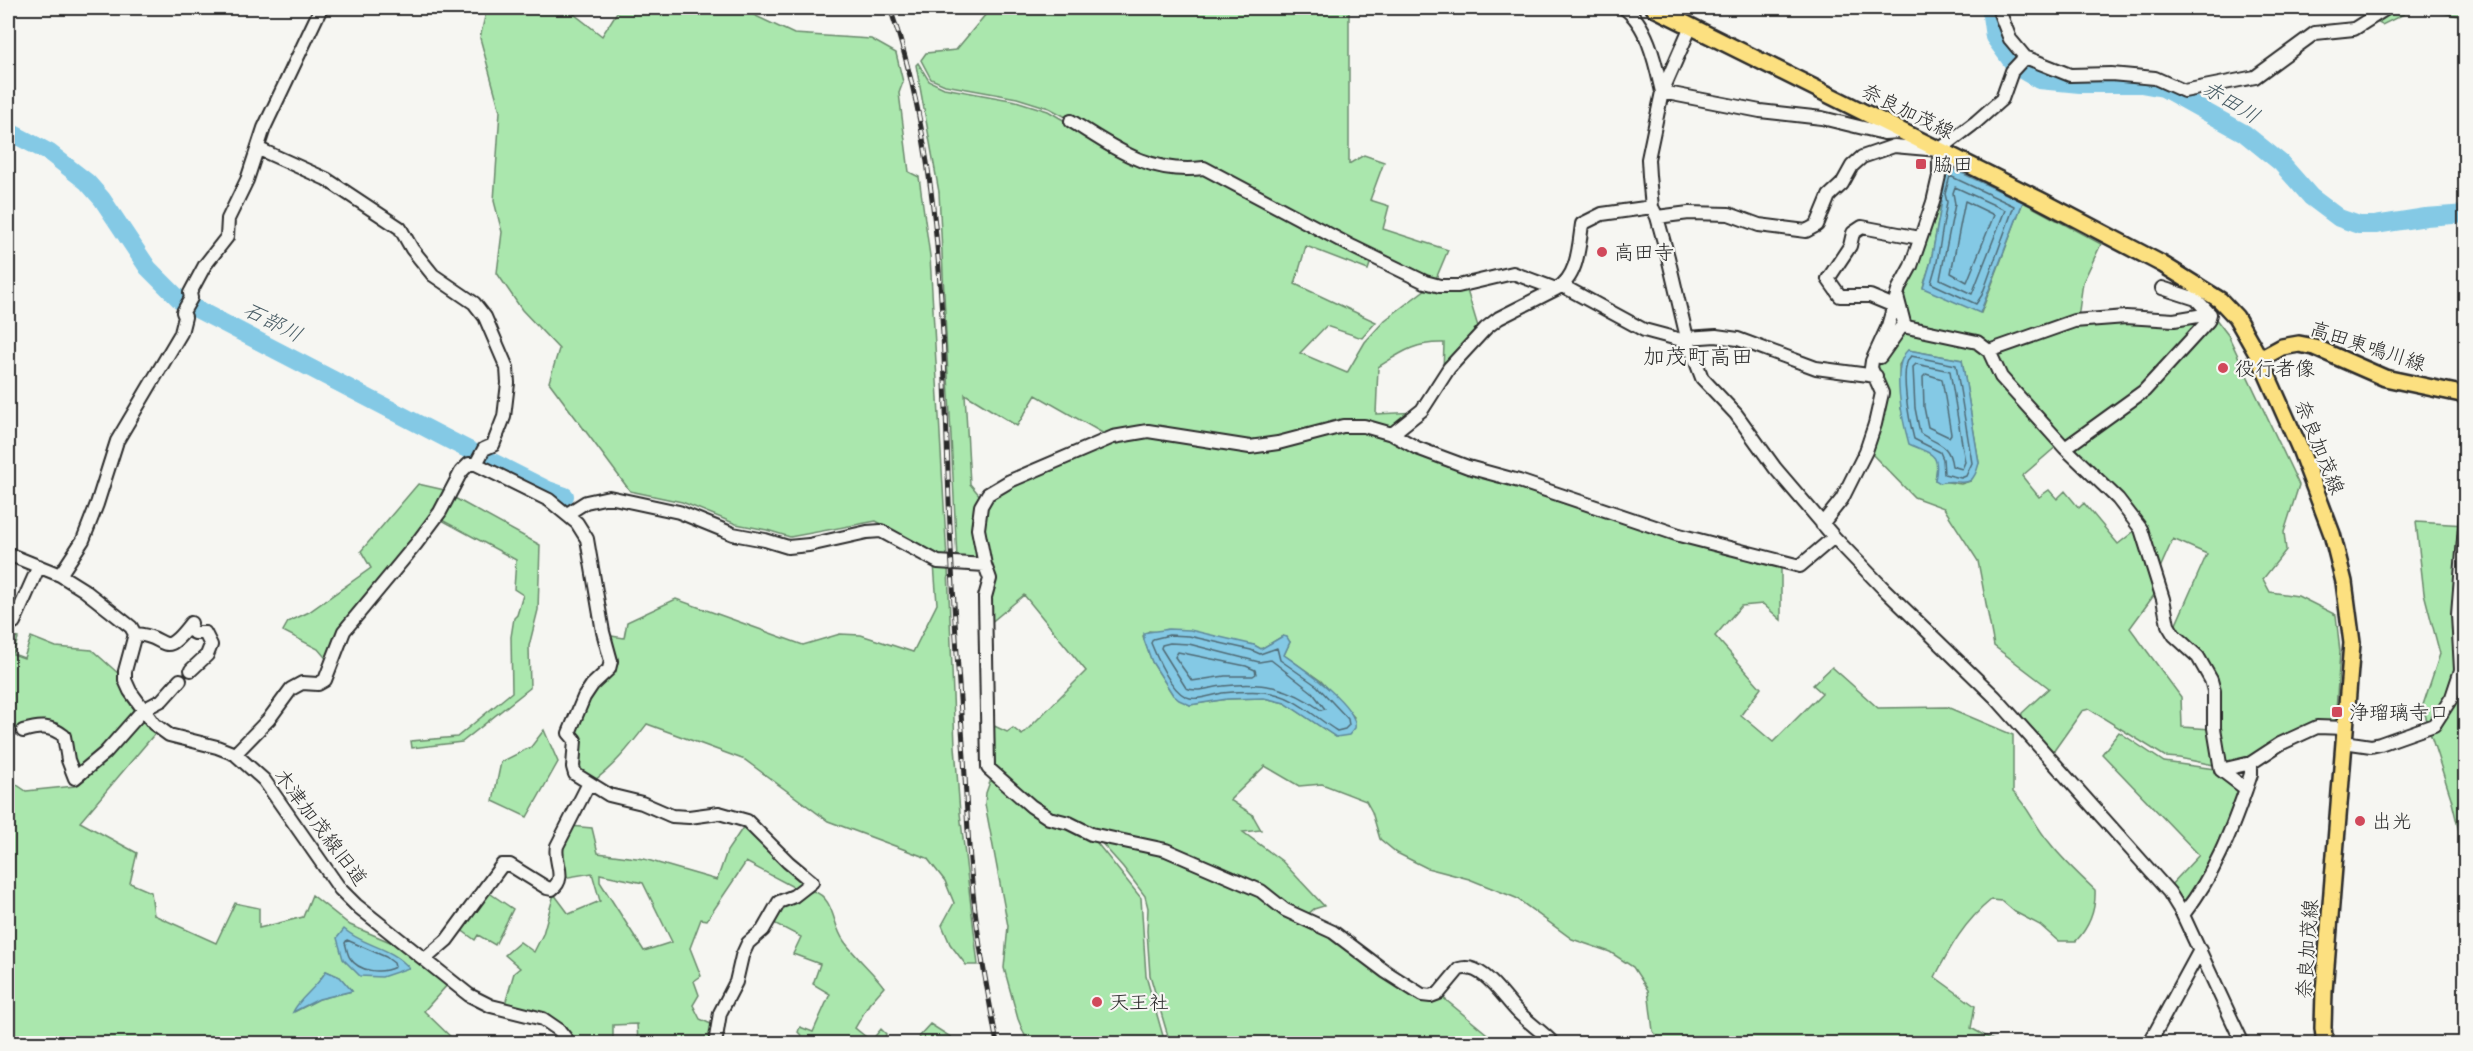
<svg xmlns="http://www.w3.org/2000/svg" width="2473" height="1051" font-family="'Indie Flower','Klee One',sans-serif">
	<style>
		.green { fill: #aae7ad; stroke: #6a896c; stroke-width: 1.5; fill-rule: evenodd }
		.water { fill: #84c9e5; stroke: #608a9b; stroke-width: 1.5 }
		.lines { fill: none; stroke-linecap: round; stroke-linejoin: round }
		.shore { stroke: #4f6a75; stroke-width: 1.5 }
		.river { stroke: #84c9e5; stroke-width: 18 }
		.minor-casing { stroke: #2b2b2b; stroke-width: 16 }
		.major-casing { stroke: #2b2b2b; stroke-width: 20 }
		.minor { stroke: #f6f6f2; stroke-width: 12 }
		.major { stroke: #fce080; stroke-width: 15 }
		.rail-casing { stroke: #2b2b2b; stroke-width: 5 }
		.rail { stroke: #f6f6f2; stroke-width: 3; stroke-dasharray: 9; stroke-linecap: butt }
		.poi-dot { fill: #d1495b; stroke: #f6f6f2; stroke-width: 2 }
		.labels { text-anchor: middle; stroke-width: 4.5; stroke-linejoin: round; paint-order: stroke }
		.street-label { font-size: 20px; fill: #2b2b2b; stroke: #f6f6f2 }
		.poi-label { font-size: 20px; fill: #2b2b2b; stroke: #f6f6f2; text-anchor: start }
		.water-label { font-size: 21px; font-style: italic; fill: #465a63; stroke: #f6f6f2 }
		.quarter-label { font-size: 22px; fill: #2b2b2b; stroke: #f6f6f2 }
	</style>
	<rect width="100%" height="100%" fill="#f6f6f2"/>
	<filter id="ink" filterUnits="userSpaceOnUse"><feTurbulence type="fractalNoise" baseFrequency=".0167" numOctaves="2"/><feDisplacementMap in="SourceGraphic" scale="12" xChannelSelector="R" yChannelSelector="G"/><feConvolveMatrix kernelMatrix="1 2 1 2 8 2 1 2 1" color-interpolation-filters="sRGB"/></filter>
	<g filter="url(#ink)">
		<path class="green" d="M487 8H577L574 14 602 36 619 9 622 8H739L794 34 871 39 896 53 903 82 899 93 909 172 919 177 930 256 947 559 876 521 790 537 767 530 736 524 682 502 630 491 549 382 559 349 522 310 497 273 502 232 494 201 500 111 480 38Z
			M991 8H1349V164L1364 155 1384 162 1370 200 1389 206 1383 229 1448 250 1435 281 1205 165 1160 167 1049 108 1017 98 945 85 931 79 921 60 926 53 956 50Z
			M2355 8H2465V17L2416 8 2382 25 2353 9Z
			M918 63 929 81 944 88 1016 101 1048 111 1111 148 1201 171 1371 261 1368 270 1306 246 1295 284 1376 322 1362 338 1326 326 1300 353 1347 373 1365 342 1385 320 1430 286 1466 287 1479 330 1443 372 1444 343C1415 342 1402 352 1378 367L1376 414 1418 412 1393 430 1365 422 1256 442 1106 435 1036 395 1017 426 965 394 970 484 981 497 974 530 978 559H957L939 192 916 65Z
			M1937 198 1942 200 1931 261 1923 287 1981 313 2023 202 2101 244 2083 282 2078 318 1989 348 1909 325 1902 289Z
			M2215 318 2228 335 2299 485 2284 532 2286 550 2263 579 2270 592 2298 596 2336 615 2340 652 2335 725 2253 758 2223 766 2215 691 2173 631 2207 554 2173 539 2156 577 2142 528 2067 449 2086 437Z
			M2199 319 2202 323 2142 389 2065 445 2003 376 1991 351 2077 323Z
			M1903 327 1980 347 2058 445 2022 476 2039 497 2049 490 2057 499 2065 491 2079 508 2084 503 2118 544 2137 529 2157 591 2130 628 2181 697 2182 727 2211 729 2214 765 2179 758 2166 757 2089 709 2082 711 2051 755 2021 720 2022 713 2049 688 1994 646 1978 561 1944 508 1914 497 1870 452 1883 409 1876 368 1881 358ZM1908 350 1962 360 1979 463 1971 481 1961 484 1935 480 1938 461 1901 409 1899 365Z
			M1365 428 1781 565V620L1763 604 1741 606 1715 636 1761 688 1741 715 1773 742 1822 693 1813 685 1832 667 1878 708 1947 707 2013 735V792C2028 806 2035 826 2049 842 2062 859 2079 875 2095 890 2096 911 2089 927 2076 941H2058L2040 925 2015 912 2002 901 1991 900C1965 921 1950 947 1935 977L1975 1006 1971 1028 1998 1043H1661L1653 1031 1648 990 1633 967 1610 952 1572 939 1516 898 1469 879 1427 868 1397 853 1380 839 1372 812 1366 801 1322 784 1299 786 1265 766 1230 800 1252 814 1261 830 1243 832 1282 861 1324 906 1314 909 1307 915 1252 884 1095 832 1050 815 991 766 990 724 1007 732 1013 728 1022 735 1086 671 1024 595 989 624 983 538 984 515 987 506 995 495 1041 471 1131 434 1282 444ZM1149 631 1254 645 1261 649 1283 636 1290 642 1284 655 1321 681 1354 717 1336 737 1285 703 1264 698 1227 699 1190 705 1173 695 1152 662 1143 636Z
			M418 484 449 491 385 576 330 663 318 649 283 631 288 622 309 612 371 568 361 551Z
			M451 496 540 545 538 610 529 646 530 688 462 742 412 748 411 741 457 737 512 692 511 637 514 618 517 615 523 595 514 589 516 560 438 518Z
			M2416 522 2465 525V856L2451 798 2422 708 2440 654 2424 593Z
			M934 564 948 568 955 746 960 813 978 965H966L950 944 942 925 954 903 945 881 927 858 828 821 745 760 647 724C630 746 614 767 591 783L578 775 571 732 589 697 616 661 611 636 624 638 627 622 676 599 803 645 840 634 861 635 913 652 937 604Z
			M8 635 18 638 13 654 24 658 31 637 56 647 92 650 120 675C118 696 141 718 157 731L80 822 137 853 130 883 151 892 154 915 216 943 235 903 259 908V928L303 917 312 895 350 925 402 947 448 984 424 1011 457 1043H8V779L26 791 75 786 79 779 67 736 40 722 8 733ZM326 971 340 977 352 991 319 999 294 1012 314 989Z
			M544 730 558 762 527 817 493 801 501 762 531 747Z
			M2119 732 2164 762 2215 769 2240 789 2225 839 2189 902 2183 904 2168 888 2199 855 2102 754Z
			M992 776 1093 838 1141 898 1146 976 1165 1043H1028L1018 1019 1004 968 1008 926 985 804 986 793Z
			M746 823 800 876 802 883 797 889 746 862 707 920 701 919 690 948 701 976 694 981 699 995 693 1005 700 1019 713 1025 710 1043H638L637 1024 613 1025V1043H576L545 1015 505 1004 514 973 520 968 505 955 520 942 534 952 543 934 554 894 569 914 600 901 592 873 563 878 559 859 570 826 592 828 598 853 644 859 717 880 727 851ZM600 874 643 883 672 942 644 951 600 882Z
			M1098 839 1165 853 1250 890 1315 926 1415 996H1441L1498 1043H1170L1150 975 1147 931 1148 908 1145 896 1123 867Z
			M485 890 513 909 495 945 478 935 475 940 460 929Z
			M813 891C835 898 832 925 844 941 856 958 872 971 884 987L869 1004 855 1028 871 1041 881 1029 886 1034 883 1043H808L798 1032 800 1027 813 1032 830 994 813 984 820 964 793 954 801 937 772 922 780 907Z
			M930 1024 960 1043H922L919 1036Z"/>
		<path class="water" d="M1949 167 2023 202 1980 313 1923 288 1931 261 1942 201 1937 198 1945 170Z
			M1908 350 1962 360 1979 463C1971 495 1960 476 1940 483L1935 480C1941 453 1931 454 1909 444 1903 423 1890 365 1908 350Z
			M1168 629 1190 630 1254 645 1261 649 1283 636 1287 637 1290 642 1284 655C1301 667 1359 706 1355 728L1349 735 1336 737 1285 703 1264 698 1227 699 1190 705 1179 700 1173 695 1152 662 1144 640V633C1149 631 1161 631 1168 629Z
			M344 929C363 946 392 947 409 968L382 977 360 976 343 959 337 938Z
			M326 971 340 977 352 991 319 999 293 1012C300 997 317 988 326 971Z"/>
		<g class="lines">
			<path class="shore" d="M1950 176 2014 206 1982 295 1976 304 1931 283 1937 262 1947 202 1945 194Z
				M1955 187 2005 210 1972 294 1940 279 1955 204 1953 193Z
				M1965 201 1994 215 1967 282 1951 273Z
				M1911 356 1956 365 1972 463 1966 476 1961 478 1944 474 1943 459 1940 452 1914 439C1910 423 1898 367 1911 356Z
				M1916 364 1950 371 1965 462 1962 469 1952 466C1949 442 1937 445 1920 433L1915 408 1913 367Z
				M1926 374 1942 379 1951 434 1949 437 1928 427 1924 407 1923 377Z
				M1169 635 1189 636 1251 650 1260 654 1277 648 1280 660 1317 686 1348 719 1349 725 1345 729 1337 731C1313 716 1293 694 1264 692 1251 691 1235 692 1222 693 1213 695 1199 700 1190 698 1172 695 1157 658 1151 643L1153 639Z
				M1170 643 1189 644 1259 662 1271 660 1312 692 1325 709 1321 710C1289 687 1263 681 1223 686 1212 687 1197 693 1186 688L1161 648 1162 645Z
				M1178 652 1246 666 1255 670 1256 674 1253 676H1225L1192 681 1175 657Z
				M347 940 386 957 394 963 395 967C381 974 359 972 350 958 347 954 347 948 345 943Z"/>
			<path class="river" d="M1990 8 1994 37 2015 66 2039 80 2080 84H2141L2163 88 2244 133 2281 163 2311 197 2339 218 2359 225H2375L2426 217 2466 214
				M8 131 50 153 87 182 102 199 148 268 181 301 457 444 548 490 565 496"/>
			<g class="minor-casing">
				<path id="minor" d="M1624 8C1648 24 1656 66 1662 92
					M1998 8 2010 39 2025 57 2070 75 2111 74 2155 78 2184 91 2255 77 2315 33 2354 29 2387 8
					M1691 26 1662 92 1648 159 1649 176 1652 207 1657 217 1668 257 1687 338 1702 378 1736 414 1775 468 1834 537 1884 589 1995 697 2169 892 2182 913 2243 1044
					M1662 92 1760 111 1822 118 1884 133 1900 132
					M1071 121C1115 148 1149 175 1204 168L1353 247 1425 282 1440 286H1458L1513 273 1556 289C1578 278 1579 245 1582 224L1602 214 1652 207
					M259 149 326 179 400 228 412 249 433 275 474 303 485 317 507 368 508 383 504 417 493 445 484 449 476 464
					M1657 217 1689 213 1729 214 1759 225 1806 231 1817 225 1829 196 1842 184 1852 166 1862 157 1894 146 1939 150 1976 122 2002 99 2012 71 2025 57
					M1563 286 1644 330 1689 342
					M2162 288 2196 299
					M1897 296 1904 323 1907 327 1977 342 1989 351 2001 377 2065 448
					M1894 306 1870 296H1840L1828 279 1850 246 1853 233 1862 227 1920 238
					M1687 338 1716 336 1738 339 1816 368 1876 376
					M1989 351 2074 321 2126 317 2174 320 2210 314
					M1880 357 1904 323
					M1392 434 1422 410 1449 368 1486 328 1499 318 1556 289
					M567 514 586 502 609 497 679 512 733 534 765 540 788 547 809 545 867 532 881 531 938 562 985 565
					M1822 524 1842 499 1866 451 1875 424 1882 393 1871 368 1872 361 1888 326 1899 288 1911 266 1933 202 1939 176V150
					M8 554 60 575 84 590 131 627 135 634 125 671V680L130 691 154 724 169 735 217 747 235 754 264 780 340 889 356 905 469 995 491 1006 543 1019 559 1030 570 1044
					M60 575 83 540 97 504 117 441 181 333 185 317 183 312 191 298 190 293 205 265 227 237 228 219 247 180 264 128 321 8
					M14 622 39 566
					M187 629 195 633H205L211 645 207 655 191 670
					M135 634C169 635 161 662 191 623
					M23 731C39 726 50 725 64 736L68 760 75 778 105 753 143 710 162 700 180 680
					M2344 742 2371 746 2380 744 2434 725 2452 697 2461 670 2458 615 2466 513
					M235 754 269 719 291 689 302 683 318 684 325 680 344 631 416 544 440 512 461 472 469 464H476L549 500 577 523 587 539 603 632 611 661 609 669 592 685 584 697 569 733 575 740 573 767 575 774 609 795 642 803 672 816 689 817 719 813 747 821 788 862 812 882 794 896 779 902 763 930 748 943 742 956 736 982 720 1013 715 1044
					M2221 770 2251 763 2280 744 2317 727 2345 728
					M2246 789 2251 774V763
					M2182 913 2185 912C2214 875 2230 834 2246 789L2221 770 2214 728V691L2211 680 2198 657 2174 635 2168 625 2163 599 2141 529 2118 499 2065 448 2144 391 2208 321 2210 314 2196 299 2198 284
					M425 959 447 940 502 865H510L547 888 552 889C568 877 553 862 557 846L589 783
					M1554 1044C1543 1032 1530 1024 1518 1012 1504 999 1483 961 1459 969L1439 993 1431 996 1422 995 1386 972 1333 932 1285 910 1261 891 1166 850 1091 834 1069 823 1049 818 1031 806 988 768 985 597 990 579 985 565 978 529 981 506 988 494 1010 481 1113 437 1148 431 1250 447 1278 443 1343 426H1364L1392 434 1417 448 1468 467 1519 481 1679 535 1800 566 1834 537
					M2149 1044 2200 950"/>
			</g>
			<g class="major-casing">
				<path id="major" d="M1654 8 2040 200 2162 264 2220 300 2236 317 2260 359 2300 449 2332 534 2344 582 2352 643 2324 991 2323 1028 2325 1044
					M2260 359 2282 347 2299 344 2314 347 2385 378 2466 395"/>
			</g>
			<use href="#minor" class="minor"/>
			<use href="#major" class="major"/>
			<g class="rail-casing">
				<path id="rail" d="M890 8C944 162 943 339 949 501 952 586 958 672 964 757 967 813 969 869 977 925 982 964 990 1004 997 1044"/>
			</g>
			<use href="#rail" class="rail"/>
		</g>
	</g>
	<g class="poi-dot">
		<rect x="1915" y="158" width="12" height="12" rx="3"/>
		<circle cx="1602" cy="252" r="6"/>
		<circle cx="2223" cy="368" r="6"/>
		<rect x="2331" y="706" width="12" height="12" rx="3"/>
		<circle cx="2360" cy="821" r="6"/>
		<circle cx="1097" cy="1002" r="6"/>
	</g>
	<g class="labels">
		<g class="street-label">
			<text transform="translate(1908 111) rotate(26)" y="7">奈良加茂線</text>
			<text transform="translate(2368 346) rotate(18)" y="7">高田東鳴川線</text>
			<text transform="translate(2320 447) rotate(68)" y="7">奈良加茂線</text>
			<text transform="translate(321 827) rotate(53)" y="7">木津加茂線旧道</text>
			<text transform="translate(2307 949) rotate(-86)" y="7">奈良加茂線</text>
		</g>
		<g class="poi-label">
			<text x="1933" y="171">脇田</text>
			<text x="1614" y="259">高田寺</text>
			<text x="2235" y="375">役行者像</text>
			<text x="2349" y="719">浄瑠璃寺口</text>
			<text x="2372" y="828">出光</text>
			<text x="1109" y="1009">天王社</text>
		</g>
		<g class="water-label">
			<text transform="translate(2231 102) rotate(31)" y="7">赤田川</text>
			<text transform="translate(273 322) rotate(27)" y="7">石部川</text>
		</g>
		<g class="quarter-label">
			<text x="1698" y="364">加茂町高田</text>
		</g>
	</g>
	<rect width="2473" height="1051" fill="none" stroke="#f6f6f2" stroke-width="30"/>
	<rect x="15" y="15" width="2443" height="1021" fill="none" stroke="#2b2b2b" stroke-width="2" filter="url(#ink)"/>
</svg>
